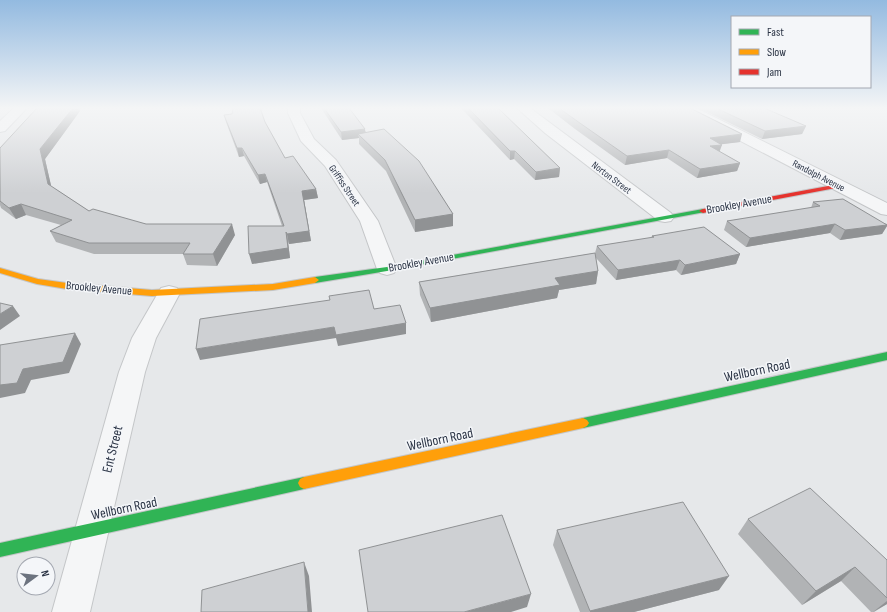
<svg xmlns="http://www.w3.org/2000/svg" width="887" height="612" font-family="'Sofia Sans Condensed',sans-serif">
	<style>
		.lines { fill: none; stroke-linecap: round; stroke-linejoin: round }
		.street-casing { stroke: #c4c6c8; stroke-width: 2 }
		.fast-casing { stroke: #c4c6c8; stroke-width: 2 }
		.slow-casing { stroke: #c4c6c8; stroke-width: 2 }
		.jam-casing { stroke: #c4c6c8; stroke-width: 2 }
		.street { fill: #f5f6f7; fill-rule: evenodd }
		.fast { fill: #30b455; fill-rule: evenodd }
		.slow { fill: #ff9f0a; fill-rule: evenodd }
		.jam { fill: #e5322d; fill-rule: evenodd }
		.wall { fill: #b1b3b5 }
		.shaded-wall { fill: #909294 }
		.building { fill: #ced0d3; stroke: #909294 }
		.labels { text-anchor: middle; stroke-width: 3; stroke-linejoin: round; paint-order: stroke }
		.far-street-label { font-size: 10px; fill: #2b3445; stroke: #f4f6f9 }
		.street-label { font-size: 12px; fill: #2b3445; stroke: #f4f6f9 }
		.near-street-label { font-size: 14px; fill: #2b3445; stroke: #f4f6f9 }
	</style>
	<rect width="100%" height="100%" fill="#e6e8ea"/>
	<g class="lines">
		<g class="street-casing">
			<path id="street" d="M14 108H27L5 131 0 132V121Z
				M288 108H300V113L314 139 336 160 378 221 397 269 394 273 387 275 380 273 377 269 360 221 325 166 301 141 288 113Z
				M517 108H530L671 213 674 217 671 221 665 222 659 221 545 133Z
				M681 108H696L887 203V215L881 214 683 111Z
				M169 286 177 288 180 293 156 338 145 372 90 612H52L119 372 132 338 161 288Z"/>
		</g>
		<g class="fast-casing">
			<path id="fast" d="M703 209 707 211 705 212 387 271 315 283 311 280 315 277 387 267Z
				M887 352V360L583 428 579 426 577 423 579 420 583 418Z
				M304 477 308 479 310 483 308 487 304 489 0 557V543Z"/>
		</g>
		<g class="slow-casing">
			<path id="slow" d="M0 268 38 279 67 283 152 290 273 284 315 277 319 280 315 283 273 290 152 296 67 289 37 284 0 273Z
				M583 418 587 420 589 423 587 426 583 428 304 489 300 487 298 483 300 479 304 477Z"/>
		</g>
		<g class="jam-casing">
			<path id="jam" d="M839 184 842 186 841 187 703 213 699 211 703 209Z"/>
		</g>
		<use href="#street" class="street"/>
		<use href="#fast" class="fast"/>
		<use href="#slow" class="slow"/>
		<use href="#jam" class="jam"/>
	</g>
	<path class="wall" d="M73 108H79L80 111 45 159 51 186 89 211 146 224 235 235 217 266 187 265 183 254H94L56 242 50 231 61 225 26 215 16 219 1 208 0 205V148Z
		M262 108V113L265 122 285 158 316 189 318 198 304 200 311 241 289 244 288 242 290 258 252 264 282 226 267 182 260 184 244 156 239 157 226 122 224 115Z
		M321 108H349L366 132 453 214V226L415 232 386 171 359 144V138L342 140Z
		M461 108H498L560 168 559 177 535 180 514 159 510 160Z
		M548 108H690L740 142 721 144 719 151 740 163 737 171 697 178 667 158 625 165 575 129Z
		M699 108H764L806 126 802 134 762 139Z
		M813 202 887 224V226L882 234 840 240 830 233 746 247 724 230 727 221 811 208Z
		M652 236 740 254 736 264 681 275 676 270 616 280 596 258 598 271 596 284 559 290 557 298 431 322 420 295 419 282 595 253 597 246 651 238Z
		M748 519 887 560V604L874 612H871L841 581 802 605 738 534Z
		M557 530 719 590 634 612H580L553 545Z"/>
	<path class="shaded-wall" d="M73 108H79L80 111 45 159 53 194 48 184 40 149Z
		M806 126 802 134 762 139 765 131Z
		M365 129 366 137 358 134 359 138 342 140 341 132Z
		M742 134 740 142 708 146 710 138Z
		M722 145 719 153 710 146Z
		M237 148H242L244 156 239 157Z
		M669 150 667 158 625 165 627 156Z
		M510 151H515L514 159 510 160Z
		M740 163 737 171 697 178 700 169Z
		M560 168 559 177 535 180 536 172Z
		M265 174 267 182 260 184 258 175Z
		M316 189 318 198 304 200 311 241 289 244 287 234 302 191Z
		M21 204 26 215 16 219 9 208Z
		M453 214V226L415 232V220Z
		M232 224 235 235 217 266 213 254Z
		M835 224 830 233 746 247 750 238Z
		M887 225V226L882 234 840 240 845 230Z
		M286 232 288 242 290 258 252 264 249 254Z
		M740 254 736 264 681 275 685 265Z
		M680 260 676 270 616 280 618 270Z
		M598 271 596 284 559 290 557 298 431 322 430 308 555 278Z
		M13 306 20 316 0 330V314Z
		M406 323V334L338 346 336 338 200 360 196 349 334 327Z
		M75 333 81 344 69 373 31 380 25 393 0 398V385Z
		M304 562 309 576 312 612H308Z
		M855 567 841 581 802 605 816 591Z
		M729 576 719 590 634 612H590V611Z
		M531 594 527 607 511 612H464Z
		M887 601V604L873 612Z"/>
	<path class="building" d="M37 108H73L40 149 48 184 89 211 93 209 146 224H232L213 254H183L190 243H89L50 231 72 220 21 204 9 208 0 201V148Z
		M233 108H260L265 122 285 158 293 156 316 189 302 191 309 231 287 234 286 232 288 248 249 254 248 226H284L265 174 258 175 242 148H237L224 115 232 114Z
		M324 108H349L365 129 341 132Z
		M468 108H498L560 168 536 172 515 151H510Z
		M559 108H690L742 134 710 138 722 145 710 146 740 163 700 169 669 150 627 156 577 121Z
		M716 108H764L806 126 765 131Z
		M384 129 419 161 453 214 415 220 385 160 358 134Z
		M843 199 887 225 845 230 835 224 750 238 727 221 820 206 813 202Z
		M704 227 740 254 685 265 680 260 618 270 597 246 654 237 652 236Z
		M595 253 598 271 555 278 560 285 430 308 419 282Z
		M369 290 374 309 400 305 406 323 336 335 334 327 196 349 200 319 330 300 329 296Z
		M0 303 13 306 0 314Z
		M75 333 63 362 23 369 17 383 0 385V345Z
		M810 488 887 560V598L855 567 816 591 748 519Z
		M683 502 729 576 590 611 557 530Z
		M502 515 531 594 464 612H368L359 550Z
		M304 562 308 612H201L202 590Z"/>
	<linearGradient id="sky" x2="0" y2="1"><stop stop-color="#93bae0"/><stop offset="0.56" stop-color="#f4f5f6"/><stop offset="1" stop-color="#f4f5f6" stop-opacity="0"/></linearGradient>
	<rect width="887" height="193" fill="url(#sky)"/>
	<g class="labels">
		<g class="far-street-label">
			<text transform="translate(819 175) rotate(27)" y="4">Randolph Avenue</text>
			<text transform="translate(612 177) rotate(37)" y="4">Norton Street</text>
			<text transform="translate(345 185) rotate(56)" y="4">Griffiss Street</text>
		</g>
		<g class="street-label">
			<text transform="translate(739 204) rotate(-10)" y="4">Brookley Avenue</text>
			<text transform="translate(421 262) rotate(-10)" y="4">Brookley Avenue</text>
			<text transform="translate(99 288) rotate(5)" y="4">Brookley Avenue</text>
		</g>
		<g class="near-street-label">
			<text transform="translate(757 370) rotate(-12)" y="5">Wellborn Road</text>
			<text transform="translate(440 439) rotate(-12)" y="5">Wellborn Road</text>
			<text transform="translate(112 449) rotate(-76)" y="5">Ent Street</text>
			<text transform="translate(124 508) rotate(-12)" y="5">Wellborn Road</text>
		</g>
	</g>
	<rect x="731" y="16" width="140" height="72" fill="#f4f6f9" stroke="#a4a8b1"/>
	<rect x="739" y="29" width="20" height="6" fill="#30b455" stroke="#a4a8b1"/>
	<text x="767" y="36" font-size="12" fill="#2b3445">Fast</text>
	<rect x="739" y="49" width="20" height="6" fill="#ff9f0a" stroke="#a4a8b1"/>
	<text x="767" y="56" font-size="12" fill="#2b3445">Slow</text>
	<rect x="739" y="69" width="20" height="6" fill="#e5322d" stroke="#a4a8b1"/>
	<text x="767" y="76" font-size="12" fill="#2b3445">Jam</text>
	<g transform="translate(36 576) rotate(75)"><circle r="19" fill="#f4f6f9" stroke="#a4a8b1"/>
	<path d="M0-3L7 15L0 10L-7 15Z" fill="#6c737f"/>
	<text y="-6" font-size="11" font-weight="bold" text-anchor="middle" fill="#2b3445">N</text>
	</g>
</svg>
